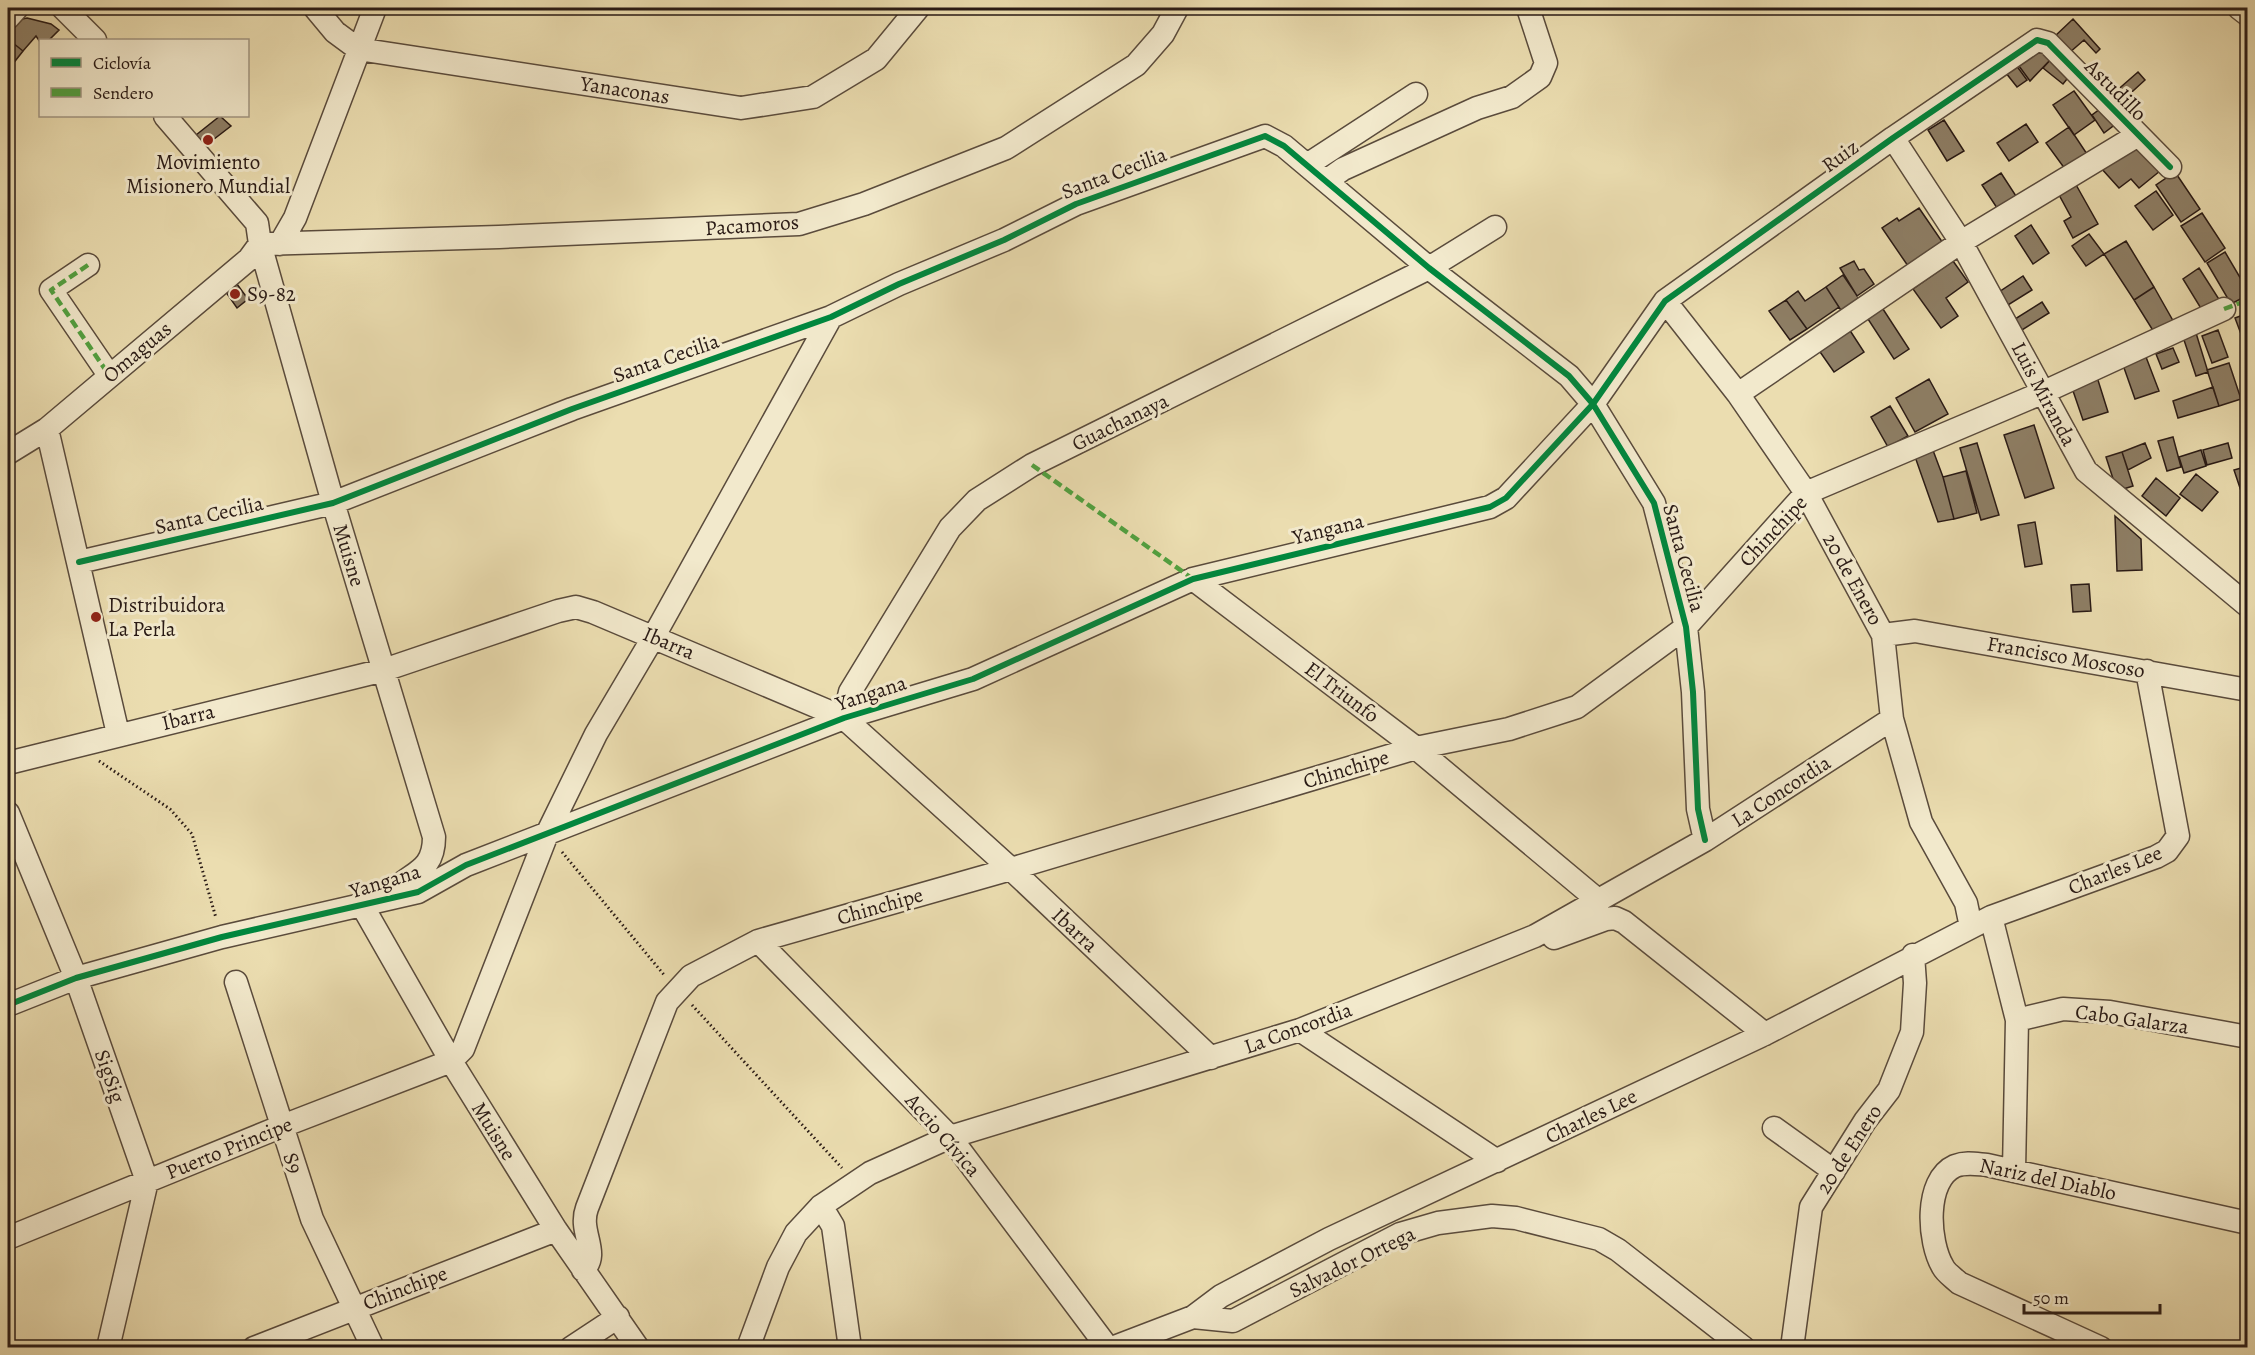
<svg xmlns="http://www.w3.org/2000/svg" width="2255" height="1355" font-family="Alegreya,serif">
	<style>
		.building { fill: #8e7f66; stroke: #291a15; stroke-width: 1.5 }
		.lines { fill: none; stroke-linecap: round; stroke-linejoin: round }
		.minor-casing { stroke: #5a4b3c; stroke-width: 25 }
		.path { stroke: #291a15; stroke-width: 3; stroke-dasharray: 1.5 3; stroke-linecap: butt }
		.minor { stroke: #f2e9cc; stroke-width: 22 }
		.quiet { stroke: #51a140; stroke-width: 4.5; stroke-dasharray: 9 4.5; stroke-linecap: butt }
		.cycleway-casing { stroke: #f2e9cc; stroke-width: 10 }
		.cycleway { stroke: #00873e; stroke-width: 6 }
		.poi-dot { fill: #8f2418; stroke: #f2e9cc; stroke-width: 2 }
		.labels { text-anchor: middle; stroke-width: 6; stroke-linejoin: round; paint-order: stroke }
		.street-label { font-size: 21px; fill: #291a15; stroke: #f2e9cc }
		.poi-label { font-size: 21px; fill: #291a15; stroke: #f2e9cc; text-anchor: start }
	</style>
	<rect width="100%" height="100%" fill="#ebddb0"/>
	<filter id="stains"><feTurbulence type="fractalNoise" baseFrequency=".00333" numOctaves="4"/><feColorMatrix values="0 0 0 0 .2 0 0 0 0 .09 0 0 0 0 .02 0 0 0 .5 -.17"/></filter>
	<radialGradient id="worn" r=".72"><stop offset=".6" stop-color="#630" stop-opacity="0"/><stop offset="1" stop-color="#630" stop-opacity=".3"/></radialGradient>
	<path class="building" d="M27 18 51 24 59 30 49 40 40 42 36 36 23 51 8 39V22Z
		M2073 19 2100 49 2096 53 2084 40 2069 53 2054 37Z
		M8 39 23 51 8 70Z
		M2040 46 2052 58 2030 81 2019 66Z
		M2052 58 2071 74 2063 84 2043 68Z
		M2016 65 2027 80 2017 87 2006 73Z
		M2138 72 2145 80 2122 101 2114 93Z
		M2074 91 2095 120 2074 135 2053 105Z
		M2104 106 2117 123 2104 133 2092 115Z
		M220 116 231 126 205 146 196 135Z
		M1944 120 1964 151 1947 161 1928 130Z
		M2026 124 2038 142 2009 161 1997 143Z
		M2069 127 2087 154 2065 169 2046 143Z
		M2134 140 2160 171 2139 188 2131 179 2119 188 2101 168Z
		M2175 172 2200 209 2181 222 2156 185Z
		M2001 173 2016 196 1997 208 1982 185Z
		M2075 183 2098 224 2073 238 2064 221 2071 217 2058 193Z
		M2156 191 2173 215 2153 230 2135 206Z
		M1919 208 1943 243 1908 266 1882 228 1897 218 1899 221Z
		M2202 213 2225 248 2205 262 2181 226Z
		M2031 225 2049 253 2033 264 2015 236Z
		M2089 234 2104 254 2086 266 2072 246Z
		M2126 241 2154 287 2134 300 2104 254Z
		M2225 252 2248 291V295L2231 304 2207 263Z
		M1854 261 1859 270 1864 269 1874 284 1857 296 1840 268Z
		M1953 261 1968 282 1946 298 1958 316 1941 328 1913 289Z
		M2199 268 2222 304 2205 315 2183 279Z
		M1843 275 1860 300 1842 312 1826 287Z
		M2023 276 2032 290 2008 305 1999 292Z
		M234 280 248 299 237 308 223 288Z
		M1826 287 1839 307 1807 329 1786 300 1798 291 1805 301Z
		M2154 287 2176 326 2157 337 2134 300Z
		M1786 300 1807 329 1790 340 1769 311Z
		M2042 302 2049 313 2022 330 2015 319Z
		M1881 306 1909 349 1894 359 1866 316Z
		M2248 313V339L2245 332 2241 334 2235 318Z
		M1849 329 1864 352 1834 372 1818 349Z
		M2218 330 2228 357 2212 363 2202 336Z
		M2196 333 2208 372 2196 376 2183 337Z
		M2173 348 2179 362 2162 369 2156 354Z
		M2146 357 2159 391 2135 399 2123 365Z
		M2229 363 2241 399 2219 406 2207 370Z
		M2097 377 2108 412 2083 420 2071 385Z
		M1929 379 1948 414 1915 432 1896 398Z
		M2213 387 2219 406 2178 418 2173 401Z
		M1890 406 1908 436 1888 447 1871 417Z
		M2034 425 2054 488 2025 498 2004 435Z
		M2173 437 2181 467 2167 471 2158 441Z
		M1977 443 1999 515 1981 520 1960 448Z
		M2145 443 2151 458 2128 470 2122 452Z
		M2228 443 2232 458 2207 465 2203 450Z
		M1931 445 1943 477 1954 519 1938 522 1913 451Z
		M2201 450 2206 466 2184 473 2179 457Z
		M2122 452 2133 486 2117 491 2106 457Z
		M2248 466V495L2243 497 2234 470Z
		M1966 471 1977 513 1954 519 1943 477Z
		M2196 474 2218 492 2202 511 2180 494Z
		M2156 478 2180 498 2166 516 2142 496Z
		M2115 516 2141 539 2142 570 2117 571Z
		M2035 522 2042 564 2025 567 2018 525Z
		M2089 584 2091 611 2073 612 2071 585Z"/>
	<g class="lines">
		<g class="minor-casing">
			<path id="minor" d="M63 8 95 40
				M315 8 335 32 358 49 741 108 813 97 876 59 918 8
				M2239 8 2248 15
				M8 18 17 8
				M165 116 257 223 260 244 332 499 434 837C434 876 406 871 388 898
				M1893 138 1961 242 2086 471 2248 606
				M1307 165 1416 94
				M1326 181 1343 169 1477 108 1512 97 1540 77 1546 63 1528 8
				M260 244 499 237 799 224 864 204 1006 148 1136 65 1163 34 1177 8
				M280 244 295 218 375 8
				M88 265 51 290 109 375
				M1665 301 1738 394 1806 493 1883 635 1892 719 1921 822 1966 903 1971 927
				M1738 394 1961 242 2138 135
				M47 429 118 734
				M8 453 47 429 249 259 260 244
				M79 562 333 503 572 409 831 317 899 284 1004 240 1076 204 1265 136 1284 146 1429 268 1569 376 1593 404 1654 503 1686 627 1693 692 1698 809 1705 840
				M1193 579 1416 748 1599 901
				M1883 635 1915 631 2248 690
				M844 718 850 692 950 528 977 500 1032 465 1429 268 1495 227
				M8 763 384 670 558 611 576 607 593 612 844 718 1011 869 1211 1058
				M8 813 76 978 147 1181 108 1348
				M363 907 451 1061 556 1230 638 1348
				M1554 938 1606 919 1615 918 1624 922 1765 1034
				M758 941 950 1137 1108 1348
				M236 982 312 1219 373 1348
				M8 1005 76 978 222 937 418 892 466 865 844 718 973 679 1193 579 1490 507 1506 498 1593 404 1665 301 1893 138 2037 40 2048 43 2170 167
				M2017 1020 2063 1009 2110 1012 2248 1037
				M1300 1030 1497 1161
				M1774 1128 1834 1171
				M2014 1170 2017 1020 1991 917 2156 857 2167 851 2178 836 2147 671
				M821 1206 833 1226 850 1348
				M8 1238 280 1127 451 1061 463 1049 547 834 596 734 654 636 831 317
				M583 1270C601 1253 578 1232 587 1208L667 1002 691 976 758 941 1011 869 1416 748 1509 729 1577 707 1686 627 1806 493 2044 392 2224 309
				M1193 1317 1221 1296 1329 1239 1765 1034 1991 917
				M254 1348 556 1230
				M571 1348 618 1317
				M748 1348 778 1267 796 1233 821 1206 870 1173 950 1137 1300 1030 1535 936 1705 840 1892 719
				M1112 1348 1193 1317 1233 1321 1400 1234 1438 1223 1492 1216 1516 1218 1599 1239 1618 1250 1744 1348
				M1792 1348 1811 1207 1865 1121 1889 1090 1912 1032 1915 983 1913 955
				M2101 1348 1959 1283C1954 1278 1946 1273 1943 1267 1928 1242 1924 1180 1955 1166 1966 1162 1975 1164 1987 1165L2248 1223"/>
		</g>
		<path class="path" d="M99 761 170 809 192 834 216 918
			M562 852 665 976
			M692 1005 842 1168"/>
		<use href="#minor" class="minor"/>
		<path class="quiet" d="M88 265 51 290 109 375
			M2224 309 2248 300
			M1032 465 1193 579"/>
		<g class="cycleway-casing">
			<path id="cycleway" d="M79 562 333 503 572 409 831 317 899 284 1004 240 1076 204 1265 136 1284 146 1429 268 1569 376 1593 404 1654 503 1686 627 1693 692 1698 809 1705 840
				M8 1005 76 978 222 937 418 892 466 865 844 718 973 679 1193 579 1490 507 1506 498 1593 404 1665 301 1893 138 2037 40 2048 43 2170 167"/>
		</g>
		<use href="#cycleway" class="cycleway"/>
	</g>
	<g class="poi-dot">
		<circle cx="208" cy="140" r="6"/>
		<circle cx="235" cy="294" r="6"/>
		<circle cx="96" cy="617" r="6"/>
	</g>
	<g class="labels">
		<g class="street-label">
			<text transform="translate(625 90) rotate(9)" y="7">Yanaconas</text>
			<text transform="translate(2116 90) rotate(45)" y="7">Astudillo</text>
			<text transform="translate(1840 156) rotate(-36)" y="7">Ruiz</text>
			<text transform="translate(1114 173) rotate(-21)" y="7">Santa Cecilia</text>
			<text transform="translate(752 225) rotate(-4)" y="7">Pacamoros</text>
			<text transform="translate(137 352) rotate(-40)" y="7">Omaguas</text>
			<text transform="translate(666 358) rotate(-19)" y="7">Santa Cecilia</text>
			<text transform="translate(2044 394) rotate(62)" y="7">Luis Miranda</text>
			<text transform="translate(1120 422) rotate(-26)" y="7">Guachanaya</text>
			<text transform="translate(209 515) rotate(-13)" y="7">Santa Cecilia</text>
			<text transform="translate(1328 529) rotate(-14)" y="7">Yangana</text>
			<text transform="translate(1773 531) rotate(-47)" y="7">Chinchipe</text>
			<text transform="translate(349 555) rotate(73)" y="7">Muisne</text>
			<text transform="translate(1684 558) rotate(75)" y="7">Santa Cecilia</text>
			<text transform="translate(1853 579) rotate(61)" y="7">20 de Enero</text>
			<text transform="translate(669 643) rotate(23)" y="7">Ibarra</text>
			<text transform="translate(2066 657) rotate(10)" y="7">Francisco Moscoso</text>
			<text transform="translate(1342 692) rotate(37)" y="7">El Triunfo</text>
			<text transform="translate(871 693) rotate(-18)" y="7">Yangana</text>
			<text transform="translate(188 717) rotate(-14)" y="7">Ibarra</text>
			<text transform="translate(1346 769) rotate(-17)" y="7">Chinchipe</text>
			<text transform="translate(1781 791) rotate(-33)" y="7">La Concordia</text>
			<text transform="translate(2115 870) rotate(-22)" y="7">Charles Lee</text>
			<text transform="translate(385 881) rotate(-17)" y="7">Yangana</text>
			<text transform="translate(880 906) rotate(-16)" y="7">Chinchipe</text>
			<text transform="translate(1075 930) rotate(43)" y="7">Ibarra</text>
			<text transform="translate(2132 1019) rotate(8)" y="7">Cabo Galarza</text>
			<text transform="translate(1298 1028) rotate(-20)" y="7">La Concordia</text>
			<text transform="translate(110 1076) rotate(71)" y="7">SigSig</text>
			<text transform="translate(1591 1116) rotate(-26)" y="7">Charles Lee</text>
			<text transform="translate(494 1131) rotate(58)" y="7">Muisne</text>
			<text transform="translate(943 1135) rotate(49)" y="7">Accio Cívica</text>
			<text transform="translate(229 1148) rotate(-22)" y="7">Puerto Principe</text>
			<text transform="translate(1849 1149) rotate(-57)" y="7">20 de Enero</text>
			<text transform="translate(293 1163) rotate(71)" y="7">S9</text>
			<text transform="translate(2048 1179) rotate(12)" y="7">Nariz del Diablo</text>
			<text transform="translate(1352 1262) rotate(-26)" y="7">Salvador Ortega</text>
			<text transform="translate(405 1288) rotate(-21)" y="7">Chinchipe</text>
		</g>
		<g class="poi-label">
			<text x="208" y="169" text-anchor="middle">Movimiento<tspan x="208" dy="24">Misionero Mundial</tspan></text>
			<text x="247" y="301">S9-82</text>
			<text x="108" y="612">Distribuidora<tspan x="108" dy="24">La Perla</tspan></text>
		</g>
	</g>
	<rect width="2255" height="1355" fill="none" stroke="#ebddb0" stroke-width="30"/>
	<rect x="9" y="9" width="2237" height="1337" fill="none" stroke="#291a15" stroke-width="3"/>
	<rect x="15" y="15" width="2225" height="1325" fill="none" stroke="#291a15" stroke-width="1.5"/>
	<rect x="39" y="39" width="210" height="78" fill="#f2e9cc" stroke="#a29683" stroke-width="1.5"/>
	<rect x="51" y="58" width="30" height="9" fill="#00873e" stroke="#a29683" stroke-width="1.5"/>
	<text x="93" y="69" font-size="18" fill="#291a15">Ciclovía</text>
	<rect x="51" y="88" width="30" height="9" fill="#51a140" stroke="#a29683" stroke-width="1.5"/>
	<text x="93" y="99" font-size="18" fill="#291a15">Sendero</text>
	<path d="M2024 1304v9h136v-9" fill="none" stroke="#291a15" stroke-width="3"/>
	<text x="2033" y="1304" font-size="18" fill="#291a15" stroke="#f2e9cc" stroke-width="4.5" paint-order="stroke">50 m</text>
	<rect width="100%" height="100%" filter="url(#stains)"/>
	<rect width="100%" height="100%" fill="url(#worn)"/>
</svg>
